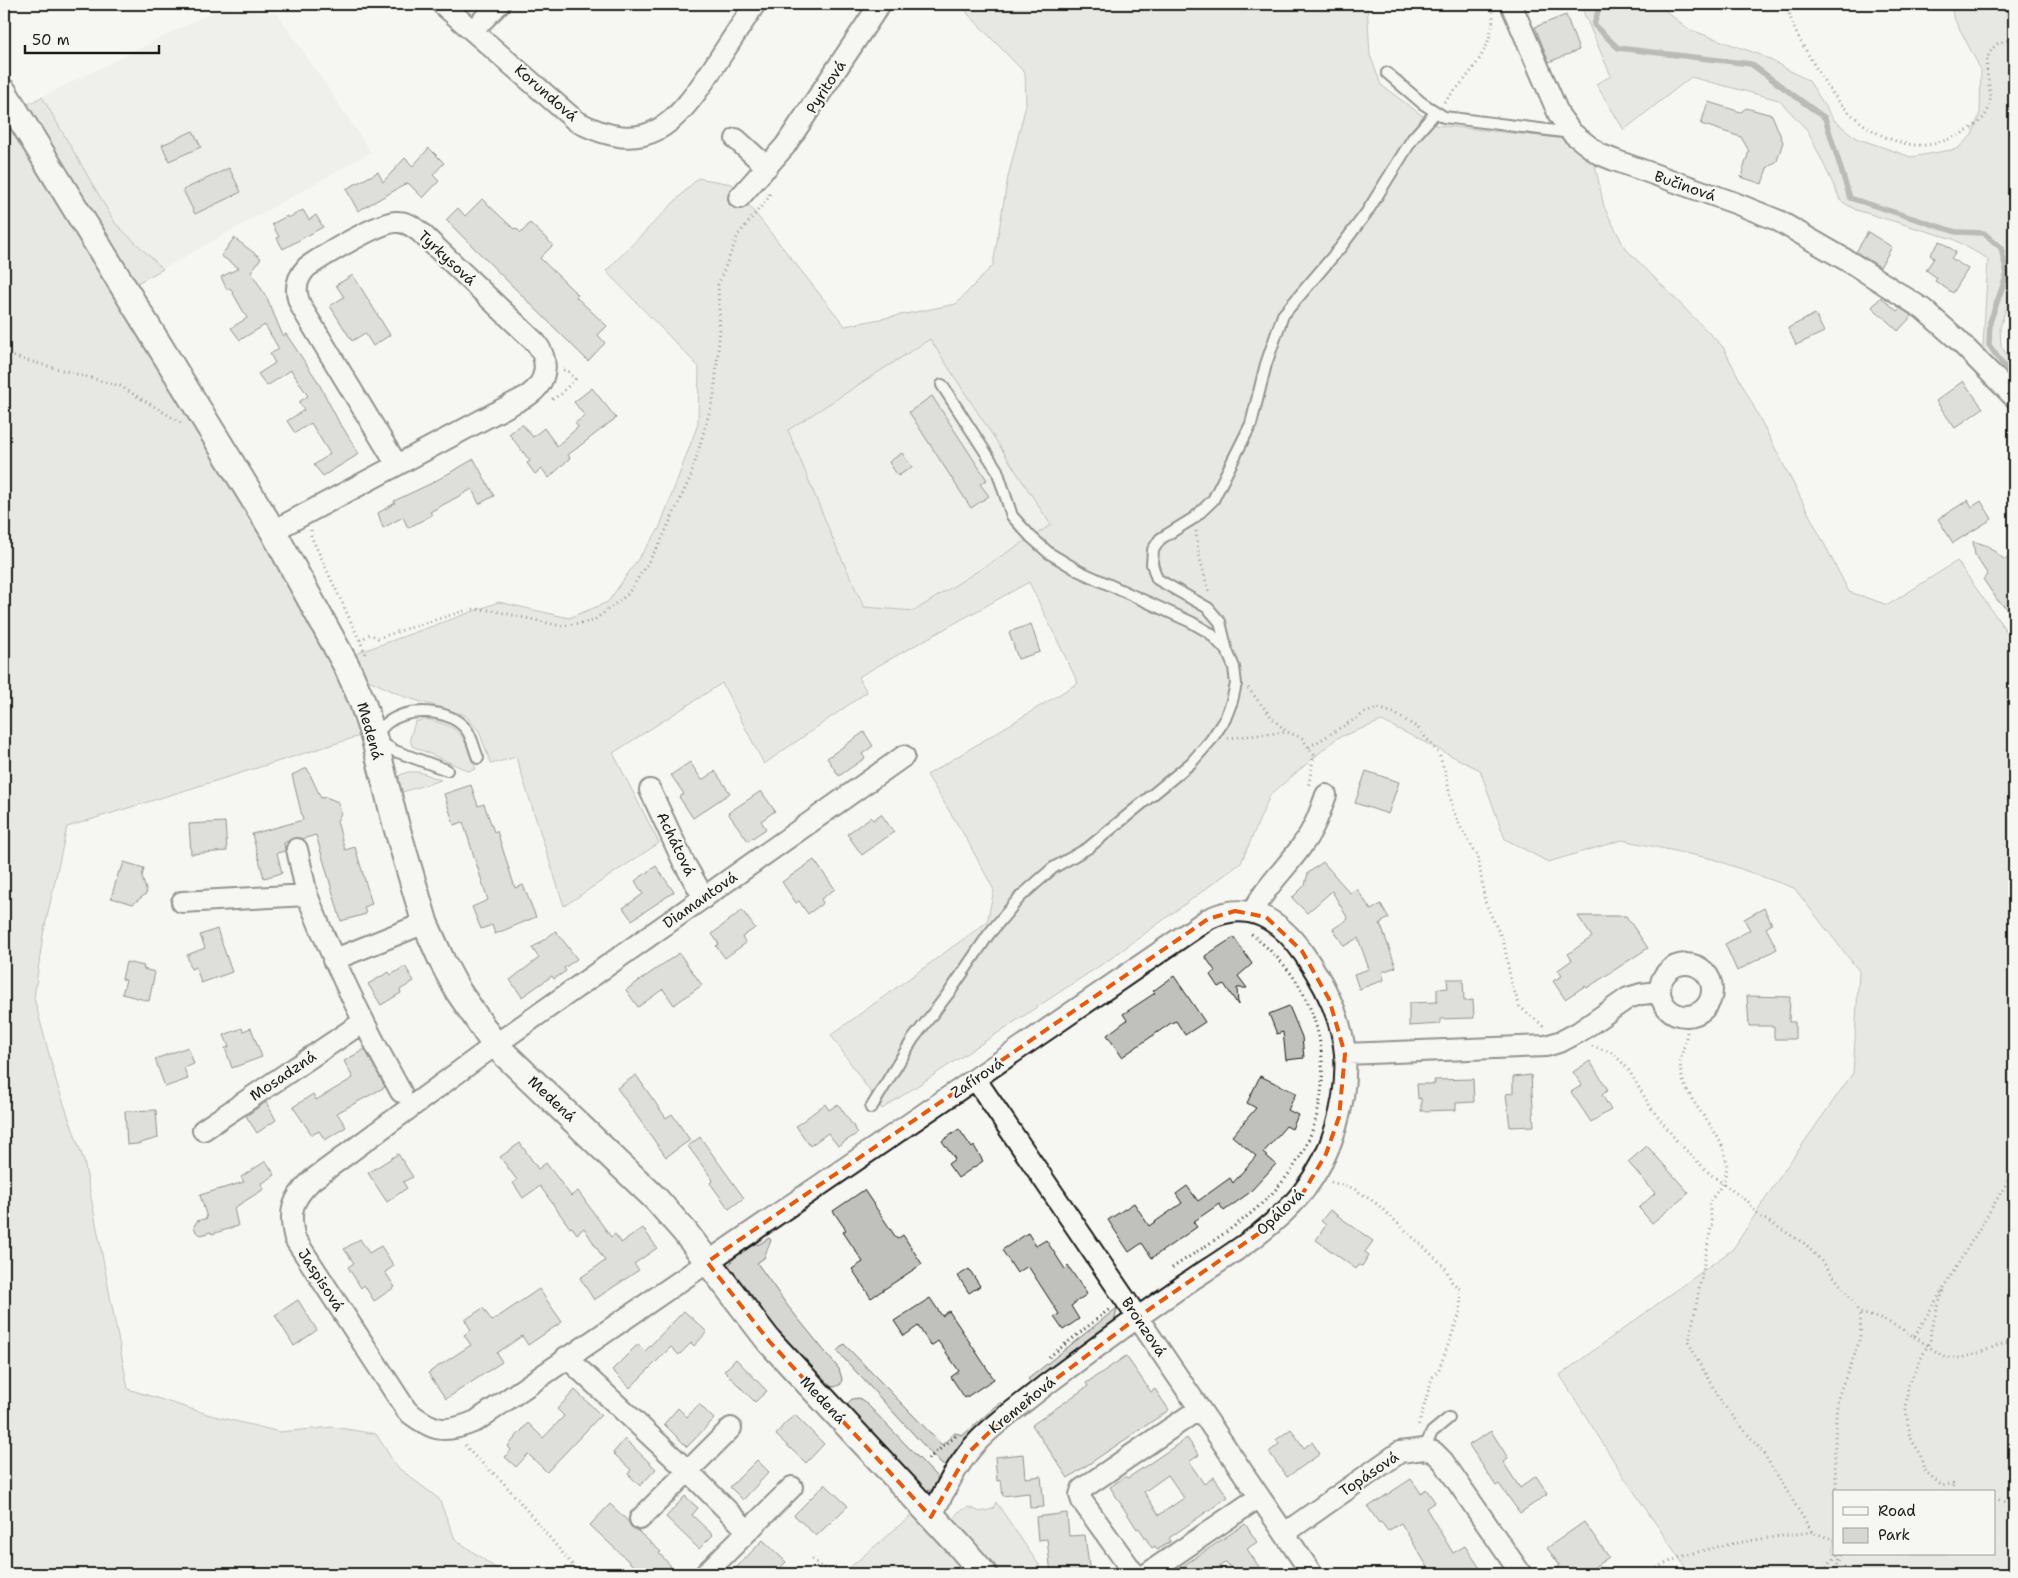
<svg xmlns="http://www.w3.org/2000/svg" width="2018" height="1578" font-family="'Shantell Sans',sans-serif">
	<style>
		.built { fill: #e6e6e2 }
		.green { fill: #d6d6d2; stroke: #797977; fill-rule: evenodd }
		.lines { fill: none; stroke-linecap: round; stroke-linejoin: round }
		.stream { stroke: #727271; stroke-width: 5.5 }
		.building { fill: #c0c0bd; stroke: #1c1c1c; fill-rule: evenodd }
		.service-casing { stroke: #1c1c1c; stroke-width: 14 }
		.minor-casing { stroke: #1c1c1c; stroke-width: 24 }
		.tertiary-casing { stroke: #1c1c1c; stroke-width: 29 }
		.path { stroke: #1c1c1c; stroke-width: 3; stroke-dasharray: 1 4; stroke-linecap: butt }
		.service { stroke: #f6f6f2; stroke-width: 10 }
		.minor { stroke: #f6f6f2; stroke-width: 20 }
		.tertiary { stroke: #f6f6f2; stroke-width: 25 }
		.marked { fill: none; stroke: #e8590c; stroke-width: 4; stroke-dasharray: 10 6; stroke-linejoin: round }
		.labels { text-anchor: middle; stroke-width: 4.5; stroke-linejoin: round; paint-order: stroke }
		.street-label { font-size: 15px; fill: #1c1c1c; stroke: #f6f6f2 }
	</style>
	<rect width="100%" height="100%" fill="#f6f6f2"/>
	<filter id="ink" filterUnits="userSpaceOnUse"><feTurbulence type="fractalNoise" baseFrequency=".02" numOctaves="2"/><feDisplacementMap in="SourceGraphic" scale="10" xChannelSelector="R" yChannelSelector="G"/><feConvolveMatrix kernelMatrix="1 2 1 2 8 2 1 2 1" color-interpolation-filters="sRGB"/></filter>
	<g filter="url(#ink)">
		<path class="built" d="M221 8 278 14 371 152 163 269 115 223 42 97Z
			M930 339 1051 525 914 611 864 607 835 544 788 429Z"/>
		<path class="green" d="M964 4H1367L1370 55 1381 85 1435 125 1569 139 1595 165 1604 207 1625 248 1723 347 1849 592 1888 605 1957 561 2014 642V1574H1690L1622 1474 1560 1375 1733 1249 1783 1172 1853 1073 1859 971 1794 888 1713 859 1622 840 1548 862 1505 839 1480 770 1382 721 1337 738 1270 795 1241 863 1110 959 882 1109 831 1035 987 922 994 890 966 838 927 775 1078 683 1029 582 858 677 867 692 764 764 722 683 613 753 659 843 564 906 516 757 491 764 479 731 465 715 405 697 362 677 352 655 499 602 569 618 608 602 659 529 698 424 699 367 606 271 698 178 732 184 845 326 956 304 993 265 1008 177 1026 105 1025 73 968 14ZM930 339 1051 525 914 611 864 607 835 544 788 430ZM1834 1492H1994V1554H1834Z
			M1580 4H1657L1688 29 1761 55 1809 81 1834 120 1856 138 1911 157 1957 149 1972 135 1980 113 1981 70 1953 16 1951 4H2014V229L2007 240 2013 264 2012 290 2000 327 2001 346 2014 366V386L1995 368 1983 347 1988 259 1953 239 1856 210 1841 201 1808 131 1779 100 1691 77 1624 130 1596 84 1611 76Z
			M42 97 115 223 163 269 137 283 26 105Z
			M4 112 244 500 346 688 363 735 67 827 43 935 34 998 57 1084 84 1161 128 1389 210 1415 280 1432 333 1427 376 1434 397 1467 439 1499 455 1539 504 1574H4Z
			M425 719C463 727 463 735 476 769L469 771 412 746 410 738 415 722Z
			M408 772H420L441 780 399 793 398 782 400 775Z
			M769 1238 771 1240 764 1258 757 1263 787 1305 839 1369 842 1379 841 1384 835 1387 820 1385 739 1287 736 1278 728 1266 739 1252 755 1241 758 1245Z
			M1117 1308 1115 1319 1111 1326 1033 1385 1028 1379Z
			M844 1344 942 1445 955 1433 963 1435 1001 1402 1006 1407 950 1464 942 1465 837 1351Z
			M859 1398 865 1402 937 1477 938 1482 933 1490 918 1491 847 1409 848 1403 852 1399Z
			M996 1502 1045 1574H997L953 1527C955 1513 956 1512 969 1507L980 1512 993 1509Z
			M913 1514 968 1574H842Z"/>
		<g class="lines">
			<path class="stream" d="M1600 4 1594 25 1618 48 1751 64 1825 118 1850 198 1956 232 1984 233 2001 248 2007 274 1990 322 1989 345 2014 380"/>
		</g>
		<path class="building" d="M1566 15 1579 50 1549 62 1535 27Z
			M1708 102 1741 112 1746 108 1772 115 1783 142 1777 161 1767 168 1762 184 1741 177 1749 151 1741 137 1701 124Z
			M193 131 201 147 169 161 162 145Z
			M429 148 444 163 433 175 439 181 423 198 408 183 358 211 346 189 378 172 383 182 405 158 413 166Z
			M229 168 241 192 195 214 183 190Z
			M482 199 514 229 516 228 521 233 530 223 553 245 540 258 578 295 576 297 607 326 598 335 605 343 588 361 446 220 458 208 465 216Z
			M303 210 309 220 316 215 323 227 283 249 277 238 279 237 272 224 287 216 288 218Z
			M1868 232 1892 247 1880 267 1856 252Z
			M234 238 261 258 251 272 267 298 283 336 286 334 317 380 341 426H342L359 454 323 476 314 465 330 454 311 423 295 433 287 421 304 410 299 402 308 396 291 370 267 386 258 374 275 363 270 354 279 349 265 325 240 340 231 328 247 318 230 288 227 290 221 277 239 268 221 256Z
			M1940 241 1956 252 1951 258 1968 269 1953 293 1935 281 1937 278 1926 270 1934 258 1930 255Z
			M353 275 390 335 373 346 365 333 352 341 330 306 344 297 336 285Z
			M1881 297 1897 311 1900 308 1912 316 1898 331 1872 307Z
			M1815 314 1824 332 1796 345 1788 328Z
			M1963 381 1983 408 1955 428 1936 401Z
			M592 388 616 418 568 455 570 458 549 478 542 469 535 474 527 463 530 461 509 434 522 424 533 437 544 428 557 446 578 427 575 423 585 416 574 402Z
			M932 396 987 480 980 484 989 496 971 508 909 412Z
			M902 453 912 467 898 476 889 462Z
			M474 459 494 496 479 504 472 489 430 512 432 515 408 528 403 517 383 528 378 513 395 503 394 501 430 484Z
			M1968 500 1972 507 1981 501 1992 519 1953 543 1938 519Z
			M1973 541 1988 546 2005 560 2014 553V614L1998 601 1983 579 1988 575 1975 555Z
			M1031 624 1040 652 1018 659 1009 632Z
			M864 732 873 746 862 754 865 758 839 776 827 758Z
			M690 762 702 780 715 771 730 793 693 818 679 797 684 794 671 775Z
			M307 768 321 798 326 797 338 802 341 813 337 821 345 850 355 847 372 904 364 907 366 914 341 921 316 835 302 839 294 838 284 843 285 851 277 853 282 873 264 878 252 834 303 820 292 775Z
			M1366 771 1399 782 1388 814 1355 803Z
			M471 785 478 806 484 804 494 832 497 831 515 888 523 885 536 917 495 934 492 925 481 929 472 907 488 900 463 822 454 825 444 794Z
			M761 791 775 811 761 821 766 829 748 841 728 813Z
			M881 814 894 832 862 855 847 834 871 817 873 820Z
			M225 822 227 851 191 854 189 824Z
			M814 860 835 889 821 899 823 903 808 914 799 901 796 903 782 882Z
			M124 862 144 868 142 877 147 893 133 904 111 898 119 871H121Z
			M1323 862 1350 893 1357 889 1371 910 1381 904 1389 918 1380 923 1396 967 1382 972 1384 980 1359 989 1354 974 1369 969 1358 938 1344 946 1333 929 1348 919 1332 891 1307 913 1292 898 1305 885 1308 873Z
			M656 866 674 892 632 920 623 908 643 894 635 881Z
			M1764 908 1772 924 1766 928 1777 949 1737 971 1725 944 1750 930 1744 919Z
			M742 910 755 928 742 937 746 943 725 958 716 946 719 944 712 934Z
			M1578 916H1626L1648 948 1587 988 1585 986 1565 999 1553 981 1562 976 1558 970 1572 960 1568 954 1592 937Z
			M217 929 232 972 201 983 196 967 191 969 187 955 205 948 200 935Z
			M556 931 577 959 564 968 566 971 554 979 552 976 522 997 510 980 539 958 532 948Z
			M1234 937 1252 964 1238 976 1247 988H1237L1238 1005 1224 984 1218 987 1210 975 1215 971 1205 956Z
			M679 953 702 985 674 1005 663 989 638 1007 626 990Z
			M126 962 144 966 143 969 155 972 149 1001 122 994 126 980 122 979Z
			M405 966 414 981 400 990 401 993 381 1005 368 984 389 972 391 975Z
			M1174 976 1205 1022 1185 1035 1176 1021 1171 1023 1122 1057 1107 1035 1127 1020 1123 1014 1155 993 1153 991Z
			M1447 979H1463L1464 1001 1473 1000 1474 1018 1440 1019V1024L1409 1026V1003L1437 1002V989L1448 988Z
			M1747 996 1790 997 1789 1022H1795V1039H1774V1026H1749Z
			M1289 1006 1302 1037 1304 1058 1286 1060 1283 1032 1277 1034 1269 1014Z
			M242 1028 243 1031 251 1028 262 1057 232 1068 225 1048 229 1047 224 1035Z
			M188 1047 194 1064 184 1068 188 1079 165 1087 155 1059Z
			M365 1049 385 1087 337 1113 346 1127 325 1140 319 1131 312 1135 293 1107 313 1094 316 1100 353 1078 344 1061Z
			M1590 1061 1608 1090 1602 1095 1611 1110 1591 1122 1571 1092 1582 1085 1573 1072Z
			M636 1075 666 1118 672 1114 690 1140 666 1157 617 1088Z
			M1531 1075 1534 1126 1510 1127 1506 1094 1513 1093V1077Z
			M1260 1076 1296 1093 1288 1110 1298 1115 1292 1129 1286 1126 1263 1153 1276 1164 1249 1193 1224 1211 1219 1204 1193 1222 1197 1227 1152 1258 1142 1243 1129 1252 1108 1220 1134 1203 1149 1226 1182 1203 1176 1194 1187 1186 1198 1201 1230 1178 1233 1183 1256 1156 1232 1136 1256 1108 1247 1103Z
			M1473 1079 1474 1102 1456 1103V1110L1421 1111V1098L1418 1099 1417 1084H1435L1434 1080Z
			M266 1102 276 1120 257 1133 246 1116Z
			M825 1104 829 1110 838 1104 858 1133 838 1146 828 1133 810 1146 796 1126Z
			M156 1110 158 1138 137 1144 127 1145 125 1111Z
			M959 1129 972 1148 974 1146 983 1161 958 1178 948 1164 955 1159 942 1141Z
			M700 1137 744 1198 729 1209 710 1183 713 1180 688 1146Z
			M520 1143 538 1169 546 1163 571 1196 578 1191 611 1237 615 1234 621 1243 643 1228 657 1248 634 1264 639 1270 594 1300 580 1278 605 1261 584 1228 577 1234 572 1227 570 1228 540 1186 523 1198 513 1183 517 1180 500 1157Z
			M1647 1146 1689 1193 1652 1223 1639 1208 1655 1193 1628 1162Z
			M398 1154 413 1177 403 1182 407 1188 387 1202 368 1173Z
			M266 1161 275 1175 261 1184 264 1189 234 1208 238 1226 212 1234 211 1232 201 1235 196 1232 194 1226 197 1221 207 1218 200 1195 244 1182 241 1177Z
			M864 1190 897 1239 903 1235 922 1264 871 1298 852 1269 863 1262 843 1232 846 1230 833 1211Z
			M1330 1210 1373 1241 1365 1252 1369 1255 1362 1266 1359 1265 1356 1269 1316 1240 1326 1225 1321 1221Z
			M1028 1233 1036 1246 1046 1240 1065 1269 1068 1266 1087 1294 1071 1306 1079 1319 1063 1330 1054 1317 1059 1314 1028 1266 1017 1273 1002 1250Z
			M360 1239 369 1253 381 1246 394 1266 385 1272 395 1287 374 1301 364 1285 361 1288 348 1267 354 1263 344 1249Z
			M969 1269 980 1286 969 1293 958 1276Z
			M539 1289 562 1322 528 1345 522 1336 497 1353 502 1362 446 1399 428 1373 471 1345 464 1335 471 1330 465 1320 483 1308 492 1321Z
			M930 1298 942 1316 949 1311 994 1379 965 1398 951 1377 959 1371 938 1341 931 1346 918 1326 904 1336 894 1321Z
			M298 1300 317 1330 294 1346 275 1315Z
			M684 1311 707 1332 694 1346 691 1343 679 1355 671 1347 630 1388 612 1370 638 1344 645 1351Z
			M1126 1356 1151 1392 1155 1389 1169 1410 1068 1478 1032 1425 1088 1386 1086 1383Z
			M736 1359 767 1391 755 1402 724 1371Z
			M575 1390 601 1415 547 1472 528 1454 516 1467 505 1457 511 1450 508 1446 528 1423 543 1438 564 1416 557 1409Z
			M699 1404 714 1419 687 1447 664 1424 678 1408 687 1417Z
			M795 1415 824 1444 806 1463 776 1435 784 1424Z
			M1291 1429 1304 1448 1312 1442 1320 1454 1287 1477 1269 1452 1279 1444 1276 1440Z
			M1491 1431 1508 1458 1503 1462 1520 1488 1536 1476 1548 1494 1520 1513 1499 1484 1496 1486 1469 1445Z
			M1187 1438 1199 1455 1189 1462 1204 1484 1214 1477 1228 1497 1169 1538 1171 1541 1157 1550 1155 1546 1152 1548 1139 1528 1137 1529 1110 1487 1126 1476 1128 1478ZM1168 1475 1184 1498 1159 1515 1144 1492Z
			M625 1439 656 1469 640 1486 628 1474 631 1470 613 1453Z
			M1023 1454 1025 1478 1041 1476 1044 1507 1030 1508 1029 1493 1003 1496 1001 1480 997 1481 995 1457Z
			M757 1460 769 1472 743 1500 730 1487Z
			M1411 1479 1421 1493 1426 1489 1435 1502 1426 1508 1453 1553 1465 1546 1484 1574H1432L1401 1523 1388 1531 1381 1522 1379 1523 1368 1507Z
			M825 1484 848 1506 816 1536 794 1515Z
			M685 1496 698 1508 692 1515 713 1535 699 1549 666 1517Z
			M610 1504 628 1521 632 1528 638 1531 661 1552 659 1553 671 1566 663 1574H642L590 1525Z
			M1067 1513 1069 1536 1085 1535 1090 1574H1051L1047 1539 1038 1540 1036 1517Z
			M1584 1522 1609 1557 1584 1574H1549L1560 1566 1547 1548Z
			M1245 1524 1257 1542 1247 1549 1264 1574H1235L1226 1562 1208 1574H1171Z
			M763 1540 786 1562 775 1574H730Z"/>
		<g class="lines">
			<g class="service-casing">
				<path id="service" d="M1387 73 1422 103 1444 117 1571 133
					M942 385 997 470 1012 516 1031 537 1049 553 1079 571 1191 622 1210 633 1227 651
					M447 770 395 751 374 738C378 733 382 727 387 723 408 707 448 708 466 729 472 736 474 749 478 758
					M871 1108 913 1039 951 990 989 934 1020 897 1053 868 1088 848 1191 763 1211 740 1225 719 1232 701 1236 684 1234 667 1227 651 1220 622 1208 608 1157 579 1152 564 1153 550 1160 539 1194 518 1213 500 1251 424 1266 364 1283 315 1340 248 1367 212 1413 138 1436 112
					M1424 1449 1432 1432 1449 1418"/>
			</g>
			<g class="minor-casing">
				<path id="minor" d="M442 4 576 121C646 158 675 126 713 68 727 47 741 25 755 4
					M1511 4 1559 115 1572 133 1599 154 1614 160 1735 203 1777 220 1853 264 1923 309 1957 339 2014 397
					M473 30 499 4
					M736 139 767 167
					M739 198 785 146 880 4
					M273 531 529 395C547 382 550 361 536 343L420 232C413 227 406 221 396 222 379 222 323 256 307 267 294 281 294 294 303 310L397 465
					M904 756 495 1045 312 1180C292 1199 288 1212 295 1239L407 1411C434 1432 445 1434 476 1421L1208 919C1249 899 1280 920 1304 954 1324 983 1342 1018 1345 1054 1348 1102 1332 1156 1302 1193 1273 1229 1231 1254 1193 1279 1143 1313 1095 1348 1047 1384 1025 1402 1000 1419 980 1439 958 1461 945 1490 931 1517
					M650 790 683 861 704 898
					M297 849 307 895
					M182 902 307 895C334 964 365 1027 401 1092
					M1253 912C1265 886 1287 868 1303 844 1314 829 1320 812 1326 795
					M333 960 425 923
					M1660 990a26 26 0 1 1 52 0a26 26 0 1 1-52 0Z
					M1345 1054 1546 1046 1562 1041 1579 1032 1628 998 1641 994 1659 992
					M976 1080 1312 1574
					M203 1130 363 1022
					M566 1357 688 1471 748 1531
					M640 1519 731 1428
					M1285 1533 1400 1452 1424 1449 1434 1452 1443 1461 1521 1574
					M705 1574 792 1487
					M1136 1574 1133 1572 1082 1501 1080 1495 1082 1489 1199 1409
					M1147 1574 1259 1497"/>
			</g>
			<g class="tertiary-casing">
				<path id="tertiary" d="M4 92 273 531 347 667 362 701 374 738 396 825 425 923 442 961 458 991 495 1045 656 1199 685 1232 769 1341 959 1545 984 1574"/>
			</g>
			<path class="path" d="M1788 4C1789 23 1800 40 1809 56 1819 73 1830 92 1843 106 1866 131 1906 154 1941 142 1957 136 1979 128 1987 112 1998 90 1976 66 1994 47 1999 41 2007 40 2014 41
				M1444 102C1468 77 1494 49 1493 12
				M4 354 120 386 183 424
				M552 399 561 394 575 379 569 372 561 369
				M311 530V536L366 654
				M1196 531 1198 551 1209 593
				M360 640 370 634 378 638 470 609 490 610 561 626 593 621 628 594 659 545 691 476 714 396 720 329 718 285 738 235 768 198 770 192
				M1248 688 1272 718 1287 732 1302 738 1314 755 1308 788
				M1228 738 1287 732
				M1309 747 1365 713 1378 708 1394 713 1418 728 1439 754 1446 775 1453 810 1462 830 1478 856 1485 902 1504 943 1511 982 1520 1007 1546 1028
				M1687 1017C1687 1022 1688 1027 1687 1032 1685 1048 1677 1060 1682 1077 1691 1113 1742 1145 1722 1184 1718 1191 1713 1197 1709 1203L1712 1223 1689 1342 1696 1358 1723 1404 1764 1454 1812 1532 1834 1540
				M1592 1046 1613 1053 1628 1069 1651 1108 1677 1141 1710 1174 1748 1202 1758 1215 1805 1244 1825 1265 1852 1300 1859 1313
				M1331 1182 1353 1188 1377 1204 1445 1267 1452 1282 1461 1290 1460 1313 1439 1369 1432 1378 1418 1427
				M1172 1268C1211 1242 1253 1218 1283 1181 1326 1130 1335 1055 1304 995 1292 970 1271 950 1249 932
				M1943 1291 1931 1329 1930 1340 1908 1386 1906 1409 1908 1425 1912 1441 1920 1453 1924 1470 1942 1486 1955 1483 1952 1492
				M1914 1337C1923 1341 1938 1355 1947 1357 1970 1362 1993 1344 2014 1341
				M1049 1357 1111 1308
				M465 1445 473 1455 503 1482 580 1574
				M928 1459 957 1435
				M1838 1492C1833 1478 1835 1414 1838 1399 1845 1371 1867 1342 1859 1313 1878 1317 1898 1325 1914 1337L2014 1171
				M1994 1498 2014 1505
				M812 1559 822 1567 830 1571
				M1648 1574C1682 1547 1768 1538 1812 1532
				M1820 1574 1838 1554
				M1833 1574 1842 1554"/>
			<use href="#service" class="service"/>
			<use href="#minor" class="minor"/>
			<use href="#tertiary" class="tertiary"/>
		</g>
	</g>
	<path d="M0 0H2018V1578H0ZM1235 911 1266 917 1302 951 1329 999 1345 1054 1339 1117 1326 1154 1303 1193 1258 1234 1138 1317 1004 1418 967 1454 931 1517 769 1341 707 1262 1208 919Z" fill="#f6f6f2" fill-opacity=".55" fill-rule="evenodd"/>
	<path class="marked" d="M1235 911 1266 917 1302 951 1329 999 1345 1054 1339 1117 1326 1154 1303 1193 1258 1234 1138 1317 1004 1418 967 1454 931 1517 769 1341 707 1262 1208 919Z"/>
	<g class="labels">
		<g class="street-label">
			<text transform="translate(826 87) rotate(-57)" y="5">Pyritová</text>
			<text transform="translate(546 93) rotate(41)" y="5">Korundová</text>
			<text transform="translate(1685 186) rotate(19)" y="5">Bučinová</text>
			<text transform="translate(447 258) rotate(43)" y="5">Tyrkysová</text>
			<text transform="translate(370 731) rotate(74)" y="5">Medená</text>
			<text transform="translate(676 844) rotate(64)" y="5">Achátová</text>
			<text transform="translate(700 900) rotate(-35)" y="5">Diamantová</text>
			<text transform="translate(283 1076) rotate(-34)" y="5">Mosadzná</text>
			<text transform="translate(977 1078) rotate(-34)" y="5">Zafírová</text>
			<text transform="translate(552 1099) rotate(43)" y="5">Medená</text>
			<text transform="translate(1280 1212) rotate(-44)" y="5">Opálová</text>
			<text transform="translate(321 1280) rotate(57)" y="5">Jaspisová</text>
			<text transform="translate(1144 1327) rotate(56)" y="5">Bronzová</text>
			<text transform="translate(823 1400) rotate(47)" y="5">Medená</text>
			<text transform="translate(1022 1405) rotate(-39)" y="5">Kremeňová</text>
			<text transform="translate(1369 1474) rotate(-34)" y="5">Topásová</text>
		</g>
	</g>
	<rect width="2018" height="1578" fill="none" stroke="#f6f6f2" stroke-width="20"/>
	<rect x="10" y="10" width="1998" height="1558" fill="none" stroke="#1c1c1c" stroke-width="2" filter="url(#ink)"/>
	<rect x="1833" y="1490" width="162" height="65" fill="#f6f6f2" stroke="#9f9f9c"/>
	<rect x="1843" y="1507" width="25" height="8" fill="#f6f6f2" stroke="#9f9f9c"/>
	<text x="1878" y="1516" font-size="15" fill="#1c1c1c">Road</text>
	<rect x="1843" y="1528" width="25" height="15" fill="#d6d6d2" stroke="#9f9f9c"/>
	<text x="1878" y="1540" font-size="15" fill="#1c1c1c">Park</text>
	<path d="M25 45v8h134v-8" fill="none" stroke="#1c1c1c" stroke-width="2.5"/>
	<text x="32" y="45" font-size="15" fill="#1c1c1c" stroke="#f6f6f2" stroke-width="4" paint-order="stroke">50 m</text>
</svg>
